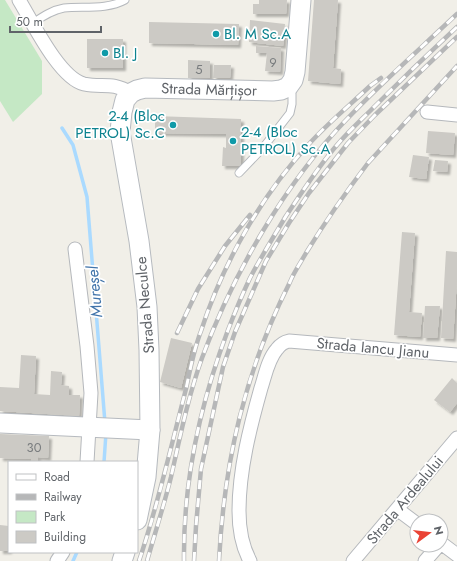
<svg xmlns="http://www.w3.org/2000/svg" width="457" height="561" font-family="Jost,sans-serif">
	<style>
		.green { fill: #c5e8c5 }
		.lines { fill: none; stroke-linecap: round; stroke-linejoin: round }
		.stream { stroke: #aadaff; stroke-width: 3.5 }
		.building { fill: #cccac5; filter: url(#shadow) }
		.lane-casing { stroke: #b5b8bc; stroke-width: 9 }
		.street-casing { stroke: #b5b8bc; stroke-width: 15 }
		.secondary-casing { stroke: #b6babf; stroke-width: 21 }
		.lane { stroke: #fff; stroke-width: 7 }
		.street { stroke: #fff; stroke-width: 13 }
		.secondary { stroke: #fff; stroke-width: 19 }
		.rail-casing { stroke: #b6b7b8; stroke-width: 4.5 }
		.rail { stroke: #fff; stroke-width: 3; stroke-dasharray: 9; stroke-linecap: butt }
		.culture-dot { fill: #0f9aa8; stroke: #fff; stroke-width: 1.5 }
		.labels { text-anchor: middle; stroke-width: 3.5; stroke-linejoin: round; paint-order: stroke }
		.number-label { font-size: 13px; fill: #7a7d7f }
		.culture-label { font-size: 15px; fill: #0d838f; stroke: #fff; text-anchor: start }
		.street-label { font-size: 15px; fill: #5f6368; stroke: #fff }
		.water-label { font-size: 16px; font-style: italic; fill: #4174aa; stroke: #fff }
	</style>
	<defs>
		<filter id="shadow"><feDropShadow dx="3" dy="3" stdDeviation="1" flood-color="#0004"/></filter>
	</defs>
	<rect width="100%" height="100%" fill="#f1efe8"/>
	<path class="green" d="M0 0H5L42 61V94L13 122 0 101Z"/>
	<g class="lines">
		<path class="stream" d="M62 128 73 145 87 197 105 423
			M104 462 106 433
			M73 561 77 552"/>
	</g>
	<path class="building" d="M259 0H287L286 14H253V4H259Z
		M314 0H338L333 68 341 69 340 84 308 81Z
		M250 20 285 24 283 46 249 42Z
		M149 22 239 24 238 45 149 43Z
		M87 39H123V68H87Z
		M256 46 281 48 280 72 265 71 267 53H256Z
		M188 60 210 61V78H188Z
		M214 65H231L230 78H213Z
		M155 116 241 119V166H222L223 147 226 148V134L155 133Z
		M428 131 455 133 453 155 426 153Z
		M413 155 429 157 426 179 409 177Z
		M435 160 448 161 447 172 433 171Z
		M402 232 415 233 409 312 422 313 420 337 394 335Z
		M446 251 457 252V280L453 339 441 338Z
		M425 306H440L437 338H423Z
		M171 338 192 343 181 388 160 382Z
		M21 355 36 356 34 394 50 395 51 371 62 372 61 385 69 386V395H80L79 416 0 411V387L19 388Z
		M452 378 457 383V403L450 412 434 400Z
		M0 434 49 436 48 458 38 457V462H31V459L0 458Z
		M0 525 9 526V551H0Z"/>
	<g class="lines">
		<g class="lane-casing">
			<path id="lane" d="M33 23C42 17 52 10 64 8 83 6 107 10 125 0
				M239 173 262 149 290 113 292 104V94L288 87"/>
		</g>
		<g class="street-casing">
			<path id="street" d="M19 0C32 21 59 78 84 84 103 88 111 81 131 93
				M427 112 457 115
				M75 249 87 346 91 393 87 462
				M397 509 417 524
				M441 543 457 555
				M57 561 63 552
				M250 561C242 546 239 528 239 511 239 470 250 427 261 388 265 376 268 359 277 349 280 345 284 342 289 341L457 355
				M353 561 457 438
				M425 561 439 545"/>
		</g>
		<g class="secondary-casing">
			<g id="secondary">
				<path d="M0 423 150 430"/>
				<path id="s1" d="M137 520 146 477 150 430 149 350 147 307 139 241 120 132 122 112 125 100 131 93 137 90 145 88 273 91 281 90 288 87 293 80 295 72 301 0"/>
				<path d="M122 561 125 552"/>
			</g>
		</g>
		<use href="#lane" class="lane"/>
		<use href="#street" class="street"/>
		<use href="#secondary" class="secondary"/>
		<g class="rail-casing">
			<path id="rail" d="M177 333 198 289 225 246 250 215
				M139 561C158 505 171 446 186 389 190 370 194 349 201 331 223 263 261 196 309 144 328 123 350 105 370 86L381 78
				M147 561C155 533 164 505 171 477 180 437 188 397 202 358 233 274 285 183 347 119 382 82 420 49 457 14
				M184 561C183 481 200 404 228 330 235 312 242 295 250 278 261 257 274 236 286 216 302 192 318 167 337 145 348 132 360 121 372 109 400 81 428 54 457 27
				M194 561 196 526 201 469 223 367 235 332 266 261 289 223 309 193 348 143 375 115 457 37
				M219 561C224 462 245 371 290 282 294 272 301 262 306 253 325 222 346 192 368 163L457 66"/>
		</g>
		<use href="#rail" class="rail"/>
	</g>
	<g class="culture-dot">
		<circle cx="216" cy="34" r="4"/>
		<circle cx="105" cy="53" r="4"/>
		<circle cx="173" cy="125" r="4"/>
		<circle cx="233" cy="141" r="4"/>
	</g>
	<g class="labels">
		<g class="number-label">
			<text x="273" y="67">9</text>
			<text x="199" y="74">5</text>
			<text x="34" y="452">30</text>
		</g>
		<g class="culture-label">
			<text x="224" y="39">Bl. M Sc.A</text>
			<text x="113" y="58">Bl. J</text>
			<text x="165" y="121" text-anchor="end">2-4 (Bloc<tspan x="165" dy="17">PETROL) Sc.C</tspan></text>
			<text x="241" y="137">2-4 (Bloc<tspan x="241" dy="17">PETROL) Sc.A</tspan></text>
		</g>
		<g class="street-label">
			<text dy="5" stroke="none"><textPath href="#s1" startOffset="512">Strada Mărțișor</textPath></text>
			<text transform="translate(145 305) rotate(-95)" y="5">Strada Neculce</text>
			<text transform="translate(373 348) rotate(5)" y="5">Strada Iancu Jianu</text>
			<text transform="translate(405 500) rotate(-50)" y="5">Strada Ardealului</text>
		</g>
		<g class="water-label">
			<text transform="translate(94 292) rotate(-95)" y="6">Mureșel</text>
		</g>
	</g>
	<rect x="8" y="461" width="130" height="92" fill="#ffffff" stroke="#bfc1c3"/>
	<rect x="16" y="474" width="20" height="6" fill="#ffffff" stroke="#bfc1c3"/>
	<text x="44" y="481" font-size="12" fill="#5f6368">Road</text>
	<rect x="16" y="494" width="20" height="6" fill="#b6b7b8" stroke="#bfc1c3"/>
	<text x="44" y="501" font-size="12" fill="#5f6368">Railway</text>
	<rect x="16" y="511" width="20" height="12" fill="#c5e8c5" stroke="#bfc1c3"/>
	<text x="44" y="521" font-size="12" fill="#5f6368">Park</text>
	<rect x="16" y="531" width="20" height="12" fill="#cccac5" stroke="#bfc1c3"/>
	<text x="44" y="541" font-size="12" fill="#5f6368">Building</text>
	<g transform="translate(429 533) rotate(75)"><circle r="19" fill="#ffffff" stroke="#bfc1c3"/>
	<path d="M0-3L7 15L0 10L-7 15Z" fill="#ea4335"/>
	<text y="-6" font-size="11" font-weight="bold" text-anchor="middle" fill="#5f6368">N</text>
	</g>
	<path d="M10 26v6h91v-6" fill="none" stroke="#5f6368" stroke-width="2"/>
	<text x="16" y="26" font-size="12" fill="#5f6368" stroke="#ffffff" stroke-width="3" paint-order="stroke">50 m</text>
</svg>
